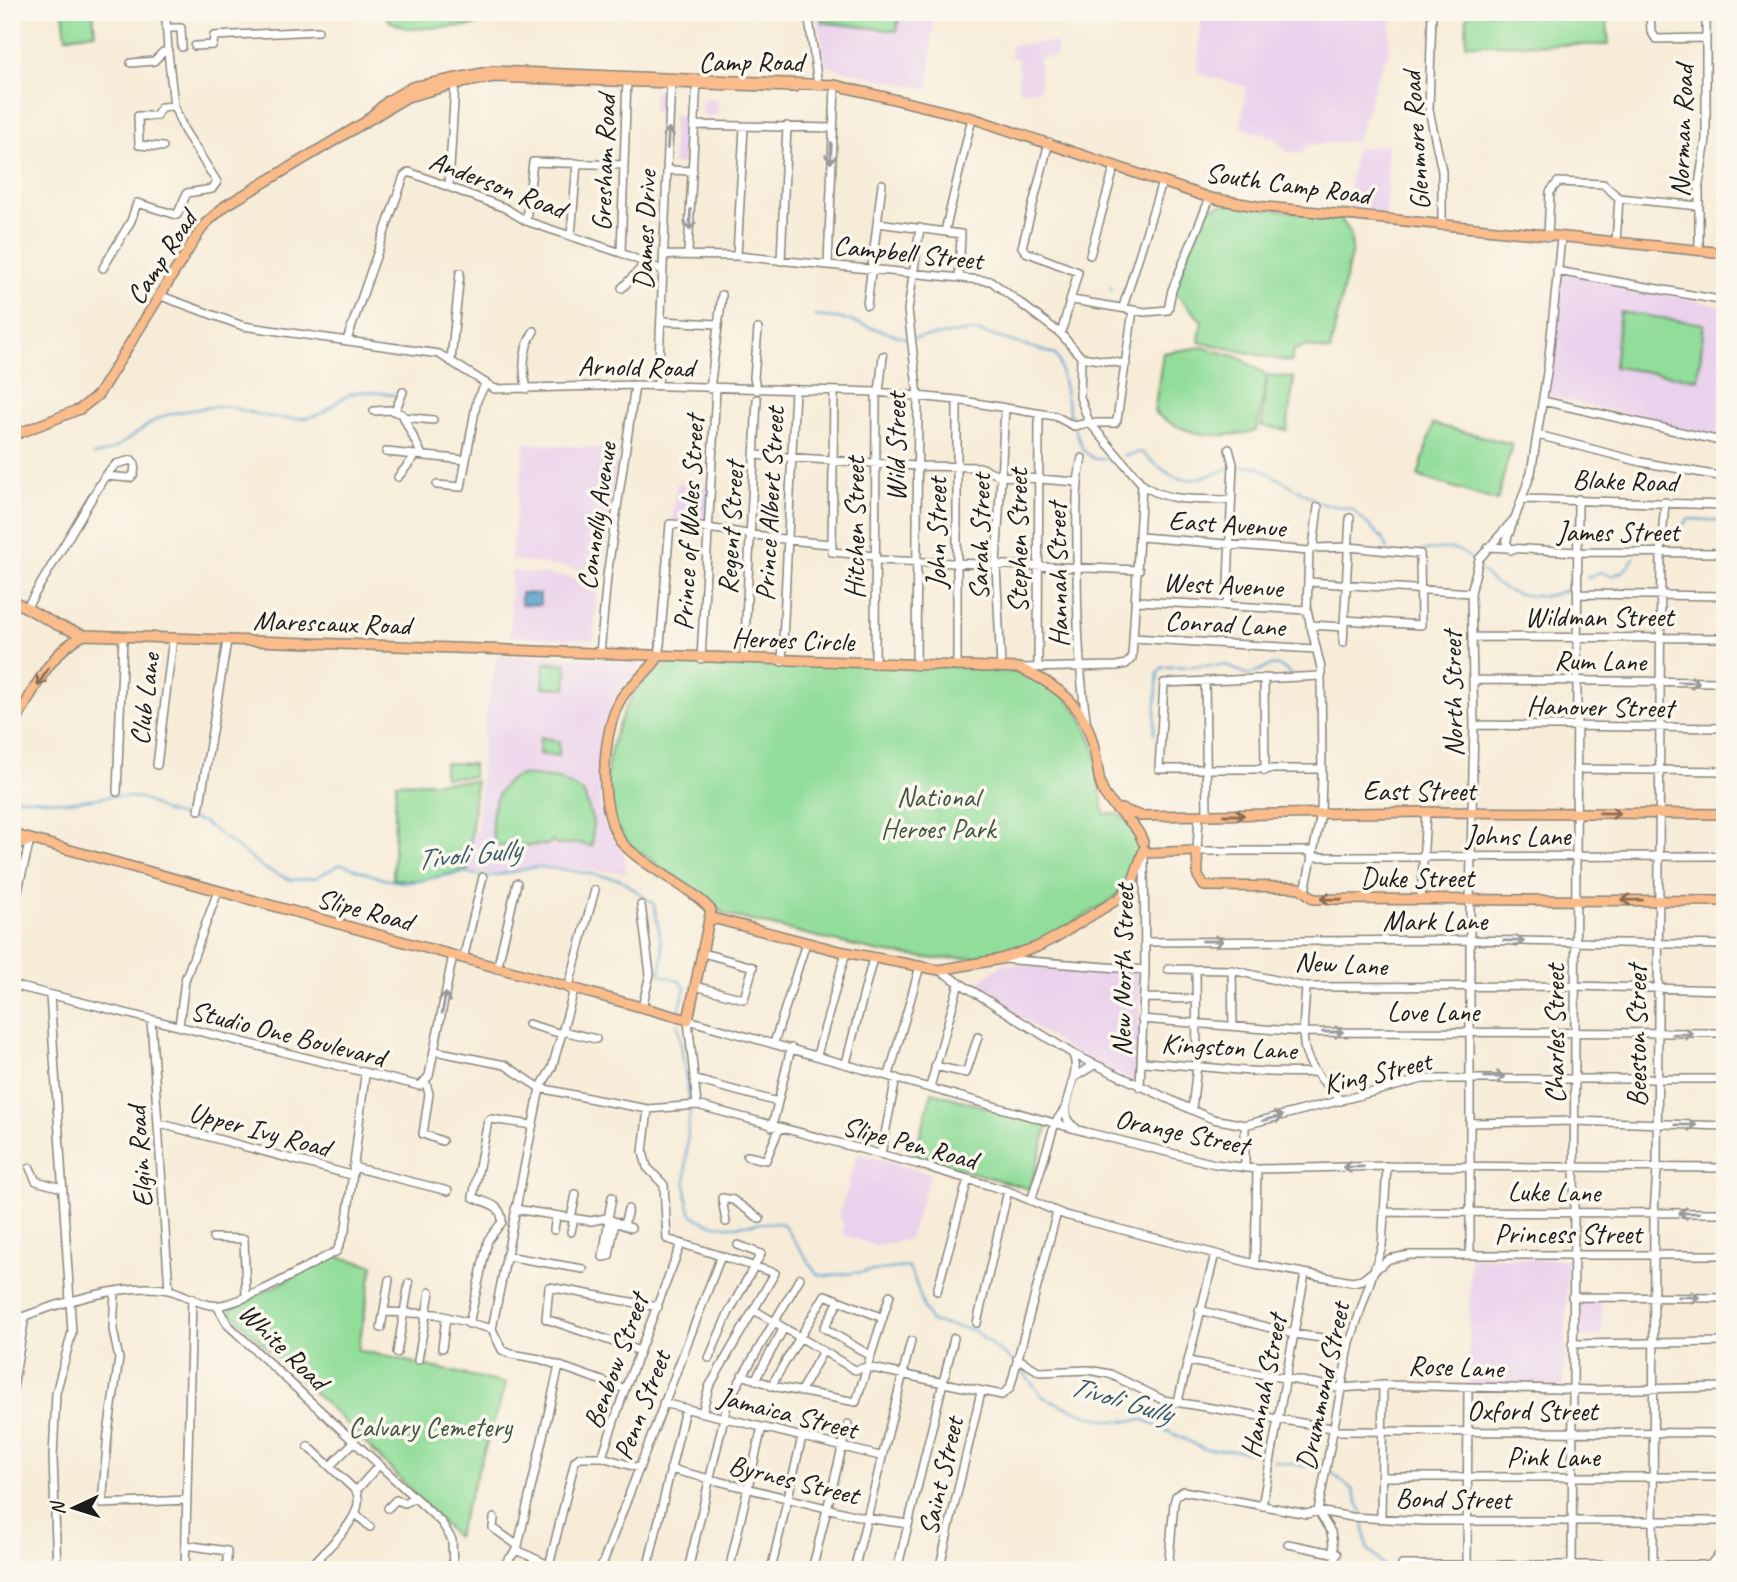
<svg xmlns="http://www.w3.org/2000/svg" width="1737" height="1582" font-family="Caveat,sans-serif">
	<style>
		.built { fill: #ead1ec }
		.green { fill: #91dd9a; stroke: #567c5b; stroke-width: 2 }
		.water { fill: #58a3d0; stroke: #3a6076; stroke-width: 2 }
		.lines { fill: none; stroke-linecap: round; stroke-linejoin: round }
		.stream { stroke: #58a3d0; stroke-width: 2 }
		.minor-casing { stroke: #8a847a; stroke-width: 10 }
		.major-casing { stroke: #8a847a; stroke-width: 12 }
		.minor { stroke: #fff; stroke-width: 7 }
		.major { stroke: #fabc8b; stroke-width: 9 }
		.oneway { stroke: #999 }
		.oneway2 { stroke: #8b6c54 }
		.labels { text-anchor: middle; stroke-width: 7; stroke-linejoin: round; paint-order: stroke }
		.street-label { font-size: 28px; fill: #1c1c1c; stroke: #fbf7ec }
		.park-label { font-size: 28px; fill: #3f5642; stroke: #fbf7ec }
		.water-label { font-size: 30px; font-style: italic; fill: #37596d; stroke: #fbf7ec }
	</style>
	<rect width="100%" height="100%" fill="#fbf7ec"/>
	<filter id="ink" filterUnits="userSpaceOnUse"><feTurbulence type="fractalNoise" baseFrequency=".0143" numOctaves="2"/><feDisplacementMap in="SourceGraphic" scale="14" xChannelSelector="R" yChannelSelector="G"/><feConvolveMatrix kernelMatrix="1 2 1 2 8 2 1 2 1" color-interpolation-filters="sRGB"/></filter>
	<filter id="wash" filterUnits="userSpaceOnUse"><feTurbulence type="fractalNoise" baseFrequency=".00686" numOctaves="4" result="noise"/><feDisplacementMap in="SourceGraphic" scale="28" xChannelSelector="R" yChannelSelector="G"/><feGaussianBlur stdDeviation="1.57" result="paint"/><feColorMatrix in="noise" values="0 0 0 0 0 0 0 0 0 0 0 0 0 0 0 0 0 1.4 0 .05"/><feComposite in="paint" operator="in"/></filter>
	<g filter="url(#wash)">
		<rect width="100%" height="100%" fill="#f7ecd8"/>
		<path class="built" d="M817 12H933L930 90 826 66Z
			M1202 12H1392L1388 55 1378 74 1357 141 1309 145 1301 153 1287 152 1275 138 1241 127 1246 87 1197 73Z
			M1056 42 1057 57 1039 58 1040 90H1019L1018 58H1011L1010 46Z
			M653 92H667L666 112H653Z
			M701 107a9 9 0 1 1 18 0a9 9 0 1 1-18 0Z
			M673 115 691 116 690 143H685V164H673Z
			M1388 143 1386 217 1346 211 1355 149Z
			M1563 273 1725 307V440L1547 395Z
			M525 443 618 450 603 572 510 560Z
			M677 483 710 487 706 525 672 521Z
			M511 571 597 580 594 640 510 636Z
			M497 655 623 660 646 664 620 689 613 704 607 725 599 800 604 822 625 856 626 873 541 866 491 874 470 871 472 839 477 828 484 726Z
			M1002 964 1141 972 1138 1084 1072 1051 973 988Z
			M858 1153 930 1174 909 1239 876 1246 842 1234 844 1225 839 1215Z
			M1470 1257 1568 1260 1564 1388 1469 1390Z
			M1575 1299H1602V1337H1575Z"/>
		<path class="green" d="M63 12H93L95 33 66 37Z
			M383 12H490L473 26 408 29 389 21Z
			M822 12H899L897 31 822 22Z
			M1467 12H1606L1609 45 1466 44Z
			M1225 204 1339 217 1350 232 1352 249 1330 351 1305 346 1294 350 1291 362 1199 342 1202 321 1173 291 1207 208Z
			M1620 312 1704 324 1698 379 1614 367Z
			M1202 347 1238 357 1267 375 1294 378 1287 430 1261 426 1267 377 1256 431C1218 439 1185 437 1154 412L1163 353Z
			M1433 424 1512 444 1497 501 1418 476Z
			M769 661 1000 668 1051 678 1083 719 1094 746 1104 814H1117L1127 821 1135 834 1140 854 1132 878 1114 898 1060 931 1035 945 996 956 935 959 880 952 727 915 628 843C619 831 609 816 607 800 602 757 624 684 666 664 681 657 748 661 769 661Z
			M544 663 567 664 566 688 543 687Z
			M540 737 559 741V756L539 754Z
			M444 763 473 764V777H444Z
			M523 775 559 779 583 792 593 821 592 846 578 843 557 845 552 841 547 845 496 846C486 823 494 778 523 775Z
			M476 781 468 870 420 881 393 879 396 783Z
			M932 1092 1048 1125 1030 1189 914 1156Z
			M335 1256 373 1265 358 1350 506 1384 456 1537 349 1426 230 1312 234 1307Z"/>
		<path class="water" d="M521 593 540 594V605L521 604Z"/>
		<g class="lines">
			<path class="stream" d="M1111 290V286
				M815 316 844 319 908 339
				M914 338 976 331 1054 354 1059 360 1071 421
				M1075 429 1083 450 1094 459 1114 458
				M93 455C120 454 141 423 167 415 179 412 220 404 231 407 254 414 280 421 305 418 329 415 335 399 351 394 363 389 386 394 399 396
				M1123 456 1141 452C1179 484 1183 487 1231 467
				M1236 467 1256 466 1323 504 1352 509 1382 538 1387 548
				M1667 539 1689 519 1725 521
				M1642 549 1659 543
				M1421 551C1445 549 1457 543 1475 563
				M1481 570C1503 598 1543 603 1572 587
				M1587 578 1600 572 1612 576 1625 570 1635 557
				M1154 735 1158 672 1163 667 1225 665 1249 675C1265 668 1276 658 1290 674
				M12 797 68 802 113 796 141 798 166 812 203 822 265 869 291 880 315 878 341 864 384 879 406 883 465 872 486 877 537 867 567 870 620 879 654 904 663 952 660 975 678 980 685 987 679 1013
				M678 1023 689 1101
				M690 1110C688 1130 681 1196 691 1212 699 1223 717 1226 730 1226 749 1226 765 1220 783 1224L817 1274 826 1276 908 1267C920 1284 919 1305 931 1322L973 1330 1012 1361
				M1019 1367 1043 1397 1086 1415 1112 1421 1145 1420 1204 1449 1245 1451 1267 1457
				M1274 1461 1323 1469
				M1330 1471 1353 1490 1362 1513
				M1363 1522 1367 1548 1388 1570"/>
		</g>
	</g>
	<g filter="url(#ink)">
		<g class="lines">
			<g class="minor-casing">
				<path id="minor" d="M156 12 166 19 168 52
					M808 12 818 85
					M1432 12 1429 110 1442 171V226
					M1650 12 1651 31 1656 39 1705 38
					M166 28H181L182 47
					M195 46 213 45 214 36 318 31
					M131 63 154 61 163 52H168L174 106
					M695 125 832 128
					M1049 142 1022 247 1026 252 1078 272 1061 334
					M667 170 693 171
					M449 185 455 84
					M526 221 533 162 624 165
					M878 223 961 234 959 278
					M945 231 972 118
					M571 235 577 163
					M1548 237 1550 192 1558 182 1603 184 1619 198
					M1616 242 1619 198 1699 206
					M1699 250V184L1706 140V12
					M621 253 627 78
					M688 253 697 79
					M663 255 737 256 991 281 1061 334 1081 357 1080 397 1089 422 1142 484 1132 658 1126 664 1117 666 1022 668
					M1090 255 1115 165
					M737 256 744 127
					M781 261 787 126
					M828 264 835 85
					M103 268 131 221 137 203 177 215 187 193 212 189 217 182 184 130 174 106 161 107 156 116H138L139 145 163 147
					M1557 271 1725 301
					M622 288 646 263
					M161 296 243 326 439 354 495 389 635 385 876 392 957 400 1055 416 1074 426 1088 423H1115L1117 420 1133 310
					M1072 300 1145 312 1168 310 1172 290 1210 198
					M867 305 882 184
					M1123 307 1162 182
					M662 321 717 324
					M347 340 404 176 409 172 505 208 526 221 621 253 662 270
					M1081 357 1126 364
					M451 360 460 273
					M658 385 671 78
					M527 389C522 369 522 349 534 331
					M710 389 722 295
					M757 390 754 378 758 329
					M879 392 883 356
					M1543 401 1725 442
					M374 411 390 410 402 414 422 455
					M395 411 403 392
					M404 417 433 420
					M1538 435 1641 462 1725 477
					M386 452 466 460
					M755 455 916 466 980 467 1001 476 1077 482
					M1082 458C1075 488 1077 519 1077 550 1077 607 1078 663 1086 719
					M398 477 416 455
					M1142 484C1165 503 1202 499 1230 500
					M437 485 461 487 477 400 485 385
					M1524 499 1725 505
					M1141 537 1309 551
					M832 544 834 391
					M1488 547 1577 552 1725 553
					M1313 548 1349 547 1420 554 1421 625 1345 620
					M1511 550 1506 542 1513 522
					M876 560 1139 570
					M1309 582 1471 593
					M1578 594 1725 596
					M1137 601 1307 610
					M1227 606 1233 464 1229 449
					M27 607 105 476 116 464 132 460 135 464 134 474 130 478 105 476
					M1310 625 1344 627
					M1474 637 1725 638
					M1133 638 1315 649
					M1343 643 1350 518
					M600 654 607 576 635 385
					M659 657 670 524C724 528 777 541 832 544V552L875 556
					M701 659 716 389
					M744 659 757 399
					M782 662 795 390
					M875 664 876 392
					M916 666 918 396 908 310 920 228
					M957 667V400
					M1001 667 996 565 1005 408
					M1038 668 1039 414
					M1321 676 1164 683 1159 769H1322
					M1264 678 1265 771
					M1474 680 1725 682
					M1205 681 1207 815
					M1474 725 1725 728
					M157 765 173 638
					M1576 769 1725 771
					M117 792 123 637
					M199 810 227 641
					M1199 815 1197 851H1312
					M1311 857 1725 856
					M1305 891 1321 814 1322 773 1321 668 1307 610 1309 551 1313 548 1318 507
					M12 897 16 898 30 840
					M1421 900 1426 812
					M641 905 650 974 642 1008
					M1145 942 1470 940 1725 945
					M463 959 483 877
					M1003 959 1145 970
					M497 969 517 883
					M1168 969 1232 970 1306 987 1575 986 1725 990
					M939 970 1073 1054 1192 1110 1213 1119 1245 1125 1423 1079H1725
					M1232 970 1233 1026
					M12 985 420 1086 429 1076 453 955
					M695 986 744 999 753 967 703 953
					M1306 987C1302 1051 1296 1053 1341 1101
					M568 989 595 890
					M50 995 72 1332 56 1393 53 1458 57 1570
					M1144 998 1196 999
					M1142 1019 1303 1032 1725 1033
					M151 1020 169 1290
					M528 1024 562 1034
					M179 1026 185 980 218 891
					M563 1031 596 1039
					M774 1043 806 943
					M435 1051 505 1065 540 1088 598 1100 648 1109 697 1105 917 1164 1008 1191 1065 1215 1255 1264 1352 1282 1362 1280 1389 1259 1410 1255H1725
					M817 1055 846 952
					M1073 1055C1084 1077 1050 1113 1075 1127
					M1141 1062C1199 1065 1256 1075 1314 1072
					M846 1063 873 958
					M935 1066 966 1073 978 1037
					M889 1075 920 966
					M1075 1077 1094 1065
					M696 1080 778 1102
					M426 1083 429 1094 423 1134 442 1141
					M930 1087 959 983
					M1140 1087 1145 970 1144 853
					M697 1105 688 1020 1086 1132 1215 1164 1257 1169 1387 1166 1725 1168
					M648 1109 643 1152 647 1167 664 1185 667 1239 775 1273 709 1387 702 1413
					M1192 1110 1197 1065 1196 970
					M158 1123 351 1175
					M1471 1123 1574 1121 1725 1126
					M1245 1125V1168
					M772 1127 791 1048
					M881 1154 896 1078
					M747 1156 766 1160 779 1129
					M353 1167 448 1191
					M30 1168 36 1181 62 1188
					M1031 1201 1055 1123 1066 1107
					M515 1209 591 1221 606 1218 631 1228
					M1383 1212 1725 1213
					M571 1218 576 1194
					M608 1219 612 1197
					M726 1222 722 1198 733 1200 760 1219
					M624 1225 628 1209
					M554 1230 556 1216
					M571 1232 574 1218
					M213 1238 244 1239 246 1296
					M1470 1254V900L1474 725 1471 593 1479 559 1515 518 1531 473 1548 366 1561 238
					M506 1256 583 1269
					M603 1257 609 1256 615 1222
					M603 1257 609 1219
					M1255 1264 1257 1169
					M937 1291 968 1179
					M115 1293 113 1330 119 1359 108 1433 102 1504 187 1500
					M1572 1297 1725 1298
					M839 1301 824 1328 871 1356
					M217 1306 228 1325 442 1523 452 1540 453 1570
					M754 1310 855 1370 867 1367 1002 1395 1010 1388 1057 1212
					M1199 1310 1294 1334 1350 1342
					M384 1312 436 1314 492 1329 540 1088 552 1068 574 990
					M12 1321C52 1305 127 1281 169 1290 186 1294 203 1308 221 1305 252 1300 307 1266 337 1251L346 1228 365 1075
					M977 1323 1008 1191
					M469 1324 488 1240 502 1222C502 1203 487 1204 473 1197L488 1121 491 1119 532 1125
					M381 1328 389 1280
					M492 1329 502 1350 511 1354 540 1359 625 1389
					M1572 1344 1725 1342
					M442 1348 446 1318
					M640 1351 546 1319 549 1287 658 1307
					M397 1353 409 1283
					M709 1358 728 1314 761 1254 738 1245
					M1017 1358 1040 1372 1089 1370 1110 1374 1163 1400 1332 1428
					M418 1360 430 1292
					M1188 1361 1340 1388 1383 1385 1597 1390 1725 1387
					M742 1375 777 1387 856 1402 890 1295
					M755 1380 784 1328
					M771 1386 825 1295 883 1318
					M800 1392 823 1351
					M12 1394 25 1316
					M1178 1401 1215 1254
					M663 1403 880 1456
					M1340 1431 1725 1433
					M308 1446 356 1491C368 1513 330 1545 316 1561L314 1570
					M330 1466 354 1442
					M639 1468 602 1457 625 1389 681 1244
					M670 1469 866 1518 908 1524
					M1382 1477H1725
					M356 1491 379 1465
					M1262 1506 1305 1274
					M388 1508 396 1500 405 1503 414 1497
					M355 1513 370 1527
					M494 1518 493 1528 517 1545
					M1381 1518 1383 1385
					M1288 1544 1337 1554
					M186 1545 227 1551V1570
					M517 1550 548 1565
					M1402 1565H1703L1719 1570
					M1708 1567 1725 1548
					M1467 1569 1468 1389
					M185 1570 192 1298
					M499 1570 517 1550 559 1366
					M548 1570 575 1461 580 1457H602
					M600 1570 721 1256
					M647 1570 685 1409
					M688 1570 728 1401 800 1278
					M729 1570 762 1427
					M771 1570 802 1437
					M812 1570 848 1424
					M854 1570 911 1341
					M897 1570 954 1338
					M939 1570 981 1392
					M1168 1570 1174 1503 1176 1496 1183 1491 1307 1514 1318 1511 1352 1517 1425 1521H1725
					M1337 1570 1331 1532 1318 1511 1350 1342 1382 1246 1387 1166
					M1572 1570 1578 499
					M1653 1570 1654 1214 1657 1169 1661 551 1665 502"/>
			</g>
			<g class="major-casing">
				<path id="major" d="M368 119 388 101 412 87 493 71 835 85 972 118 1210 198 1256 206 1725 253
					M12 436 80 409 98 395 195 239 205 224 225 206 407 97 455 84 494 77 795 87
					M12 600 57 625 84 635 1019 668C1060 686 1087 707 1095 753 1098 766 1098 784 1105 795 1116 813 1136 821 1143 842
					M12 729C31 696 48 652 84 635
					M1121 809 1141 816 1426 812 1725 814
					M12 834 688 1020 711 910C687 884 650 871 625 846 596 816 601 730 622 697 632 682 649 673 658 657
					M12 841 23 843 30 840
					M1144 853 1197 851 1198 876 1204 886 1291 887 1300 888 1314 899 1725 901
					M711 921 716 919 839 951 939 970 1001 959 1037 947 1058 936 1120 898 1133 881 1144 849
					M1706 1570 1708 1567"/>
			</g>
			<use href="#minor" class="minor"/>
			<use href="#major" class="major"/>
		</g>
		<defs><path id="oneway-shaft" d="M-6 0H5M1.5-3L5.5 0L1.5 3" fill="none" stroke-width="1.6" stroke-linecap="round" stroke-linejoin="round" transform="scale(1.75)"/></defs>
		<g class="oneway">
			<use href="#oneway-shaft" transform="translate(668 138) rotate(-87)"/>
			<use href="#oneway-shaft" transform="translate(831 153) rotate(92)"/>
			<use href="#oneway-shaft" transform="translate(690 220) rotate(93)"/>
			<use href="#oneway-shaft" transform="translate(1689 682) rotate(1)"/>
			<use href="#oneway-shaft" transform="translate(1213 941)"/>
			<use href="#oneway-shaft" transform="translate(1514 941) rotate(2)"/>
			<use href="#oneway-shaft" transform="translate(444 1003) rotate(-79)"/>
			<use href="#oneway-shaft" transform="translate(1333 1032)"/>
			<use href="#oneway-shaft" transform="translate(1683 1034) rotate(-1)"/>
			<use href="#oneway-shaft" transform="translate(1495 1077)"/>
			<use href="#oneway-shaft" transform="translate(1273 1118) rotate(-14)"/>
			<use href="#oneway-shaft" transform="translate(1686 1125) rotate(1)"/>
			<use href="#oneway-shaft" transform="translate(1353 1167) rotate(179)"/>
			<use href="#oneway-shaft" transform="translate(1689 1213) rotate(179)"/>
			<use href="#oneway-shaft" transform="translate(1689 1297) rotate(1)"/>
		</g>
		<g class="oneway2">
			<use href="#oneway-shaft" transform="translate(43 677) rotate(121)"/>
			<use href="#oneway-shaft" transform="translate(1610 813) rotate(1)"/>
			<use href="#oneway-shaft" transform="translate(1234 815)"/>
			<use href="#oneway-shaft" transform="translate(1331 899) rotate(-179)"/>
			<use href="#oneway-shaft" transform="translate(1632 900) rotate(-179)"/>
		</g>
	</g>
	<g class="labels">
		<g class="street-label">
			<text x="751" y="71">Camp Road</text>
			<text transform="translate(1681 131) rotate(-88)" y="10">Norman Road</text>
			<text transform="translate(1415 141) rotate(-94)" y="10">Glenmore Road</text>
			<text transform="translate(603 163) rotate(-88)" y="10">Gresham Road</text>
			<text transform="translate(1288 183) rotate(8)" y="10">South Camp Road</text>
			<text transform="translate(498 184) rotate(21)" y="10">Anderson Road</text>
			<text transform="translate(644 230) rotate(-88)" y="10">Dames Drive</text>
			<text transform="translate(908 252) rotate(6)" y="10">Campbell Street</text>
			<text transform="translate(161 257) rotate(-57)" y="10">Camp Road</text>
			<text transform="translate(636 366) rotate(1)" y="10">Arnold Road</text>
			<text transform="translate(895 447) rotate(-90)" y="10">Wild Street</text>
			<text transform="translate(1625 480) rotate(2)" y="10">Blake Road</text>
			<text transform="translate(769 504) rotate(-87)" y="10">Prince Albert Street</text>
			<text transform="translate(596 516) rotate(-82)" y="10">Connolly Avenue</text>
			<text transform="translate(688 523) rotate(-87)" y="10">Prince of Wales Street</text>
			<text transform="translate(1227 523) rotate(4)" y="10">East Avenue</text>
			<text transform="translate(730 528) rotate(-87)" y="10">Regent Street</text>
			<text transform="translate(854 528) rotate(-90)" y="10">Hitchen Street</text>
			<text x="1618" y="541">James Street</text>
			<text transform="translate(936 533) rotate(-90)" y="10">John Street</text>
			<text transform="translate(979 537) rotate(-89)" y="10">Sarah Street</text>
			<text transform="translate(1017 541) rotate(-90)" y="10">Stephen Street</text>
			<text transform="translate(1057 575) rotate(-91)" y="10">Hannah Street</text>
			<text transform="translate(1223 584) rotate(3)" y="10">West Avenue</text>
			<text x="1599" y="626">Wildman Street</text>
			<text transform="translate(332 622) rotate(2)" y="10">Marescaux Road</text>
			<text transform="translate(1225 623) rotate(3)" y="10">Conrad Lane</text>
			<text transform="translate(793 639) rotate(2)" y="10">Heroes Circle</text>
			<text transform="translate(1600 660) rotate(1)" y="10">Rum Lane</text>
			<text transform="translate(1452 694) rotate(-91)" y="10">North Street</text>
			<text transform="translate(144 699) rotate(-83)" y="10">Club Lane</text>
			<text transform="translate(1600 706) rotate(1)" y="10">Hanover Street</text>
			<text x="1419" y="800">East Street</text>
			<text x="1518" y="845">Johns Lane</text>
			<text x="1417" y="887">Duke Street</text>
			<text transform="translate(365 909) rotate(15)" y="10">Slipe Road</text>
			<text x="1435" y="930">Mark Lane</text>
			<text transform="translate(1341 963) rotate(3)" y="10">New Lane</text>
			<text transform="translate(1122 970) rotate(-89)" y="10">New North Street</text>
			<text x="1433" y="1021">Love Lane</text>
			<text transform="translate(288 1033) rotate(14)" y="10">Studio One Boulevard</text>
			<text transform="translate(1554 1034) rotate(-90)" y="10">Charles Street</text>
			<text transform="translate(1636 1036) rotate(-90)" y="10">Beeston Street</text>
			<text transform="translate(1229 1046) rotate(3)" y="10">Kingston Lane</text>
			<text transform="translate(1377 1072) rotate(-13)" y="10">King Street</text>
			<text transform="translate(260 1129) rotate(15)" y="10">Upper Ivy Road</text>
			<text transform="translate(1182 1131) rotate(12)" y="10">Orange Street</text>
			<text transform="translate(910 1142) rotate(15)" y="10">Slipe Pen Road</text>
			<text transform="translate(139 1157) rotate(-94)" y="10">Elgin Road</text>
			<text transform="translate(1554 1191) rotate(1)" y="10">Luke Lane</text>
			<text x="1568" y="1243">Princess Street</text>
			<text transform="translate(284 1346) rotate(44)" y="10">White Road</text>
			<text transform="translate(615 1361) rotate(-70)" y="10">Benbow Street</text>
			<text transform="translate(1456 1366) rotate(2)" y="10">Rose Lane</text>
			<text transform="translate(1263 1386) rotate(-79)" y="10">Hannah Street</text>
			<text transform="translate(1322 1386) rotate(-78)" y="10">Drummond Street</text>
			<text transform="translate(641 1405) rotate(-69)" y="10">Penn Street</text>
			<text x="1532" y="1420">Oxford Street</text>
			<text transform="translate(788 1412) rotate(14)" y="10">Jamaica Street</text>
			<text x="1553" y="1466">Pink Lane</text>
			<text transform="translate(940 1476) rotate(-77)" y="10">Saint Street</text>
			<text transform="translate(794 1479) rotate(14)" y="10">Byrnes Street</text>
			<text transform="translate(1453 1498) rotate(1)" y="10">Bond Street</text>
		</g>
		<g class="park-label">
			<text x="938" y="806">National<tspan x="938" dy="32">Heroes Park</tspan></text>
			<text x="430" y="1436">Calvary Cemetery</text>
		</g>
		<g class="water-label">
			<text transform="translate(468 854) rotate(-6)" y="10">Tivoli Gully</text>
			<text transform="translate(1121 1399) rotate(16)" y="10">Tivoli Gully</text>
		</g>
	</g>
	<rect width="1737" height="1582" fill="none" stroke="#fbf7ec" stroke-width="42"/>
	<g transform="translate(74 1508) rotate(266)" stroke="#fbf7ec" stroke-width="5" paint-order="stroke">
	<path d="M0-5L12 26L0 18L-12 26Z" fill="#1c1c1c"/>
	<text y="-10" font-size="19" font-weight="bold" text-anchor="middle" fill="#1c1c1c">N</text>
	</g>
</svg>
